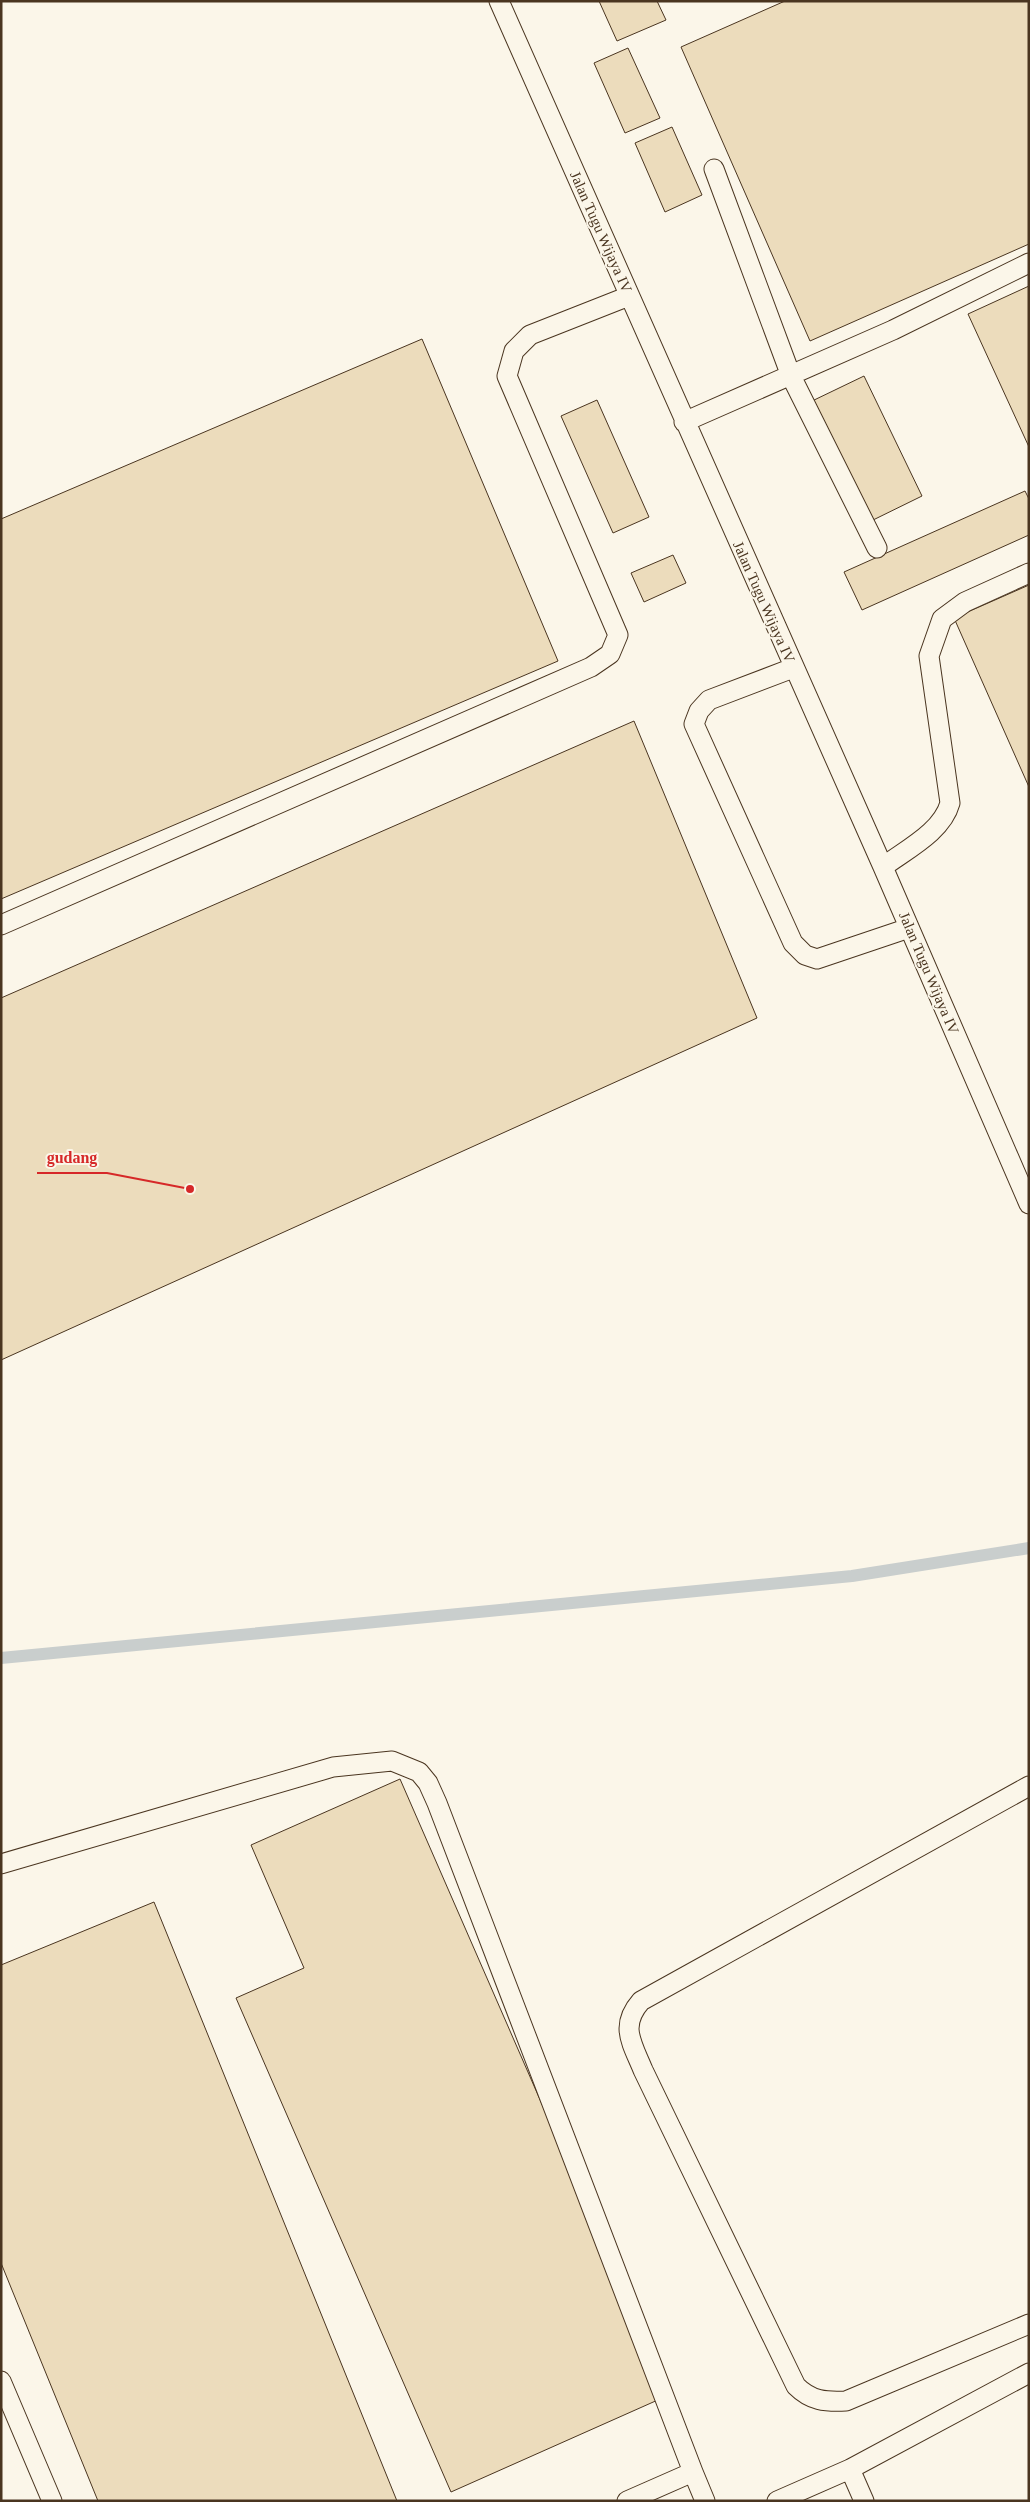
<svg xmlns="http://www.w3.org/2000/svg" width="1030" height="2502" font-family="'Times New Roman',serif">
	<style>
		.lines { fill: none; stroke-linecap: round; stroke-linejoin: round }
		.stream { stroke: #c9cecd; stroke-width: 12 }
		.building { fill: #ecdcbc; stroke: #4a3520 }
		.lane-casing { stroke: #4a3520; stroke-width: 21 }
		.lane { stroke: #fbf6e9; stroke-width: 19 }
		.labels { text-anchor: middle; stroke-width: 4; stroke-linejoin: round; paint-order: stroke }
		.street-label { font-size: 15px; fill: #4a3520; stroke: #fbf6e9 }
		.leader { fill: none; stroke: #d62828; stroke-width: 2 }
		.callout-dot { fill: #d62828; stroke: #fbf6e9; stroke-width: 2 }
		.callout-label { font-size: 16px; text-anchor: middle; font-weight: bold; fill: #d62828; stroke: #fbf6e9; stroke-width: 4; stroke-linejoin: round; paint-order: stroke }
	</style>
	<rect width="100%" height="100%" fill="#fbf6e9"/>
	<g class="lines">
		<path class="stream" d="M1 1658 852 1576 1029 1548"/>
	</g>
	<path class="building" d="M599 1H657L666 20 617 41Z
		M785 1H1029V244L810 341 681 47Z
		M628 48 660 118 625 133 594 63Z
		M672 127 702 195 665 212 635 143Z
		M1029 286V447L968 314Z
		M422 339 558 661 1 899V519Z
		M864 376 922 496 869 522 810 402Z
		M597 400 649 517 613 533 561 416Z
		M1025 491 1029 499V535L862 610 844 572Z
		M673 555 686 583 644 602 631 573Z
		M1029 585V787L954 618Z
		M634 721 757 1018 1 1360V998Z
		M400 1779 669 2395 451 2492 236 1998 304 1968 251 1845Z
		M154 1902 397 2501H98L1 2263V1965Z"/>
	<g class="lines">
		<g class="lane-casing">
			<path id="lane" d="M499 1 883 867 1029 1204
				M714 169 791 376 877 548
				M684 422 893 330 1029 263
				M793 668 709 700 699 711 694 724 793 943 805 955 817 959 909 928
				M883 867C907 849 942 832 950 803L929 656 942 619 965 602 1029 573
				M1 925 591 667 610 654 618 635 507 376 514 351 530 335 629 296
				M1029 1786 641 2001C619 2026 632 2043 643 2070L796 2386C811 2401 825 2402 846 2401L1029 2324
				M1 1864 333 1767 392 1761 419 1772 428 1783 437 1803 693 2472
				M1 2381 52 2501
				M850 2469 864 2501
				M627 2501 693 2472 705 2501
				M777 2501 850 2469 1029 2373"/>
		</g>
		<use href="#lane" class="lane"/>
	</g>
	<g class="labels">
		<g class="street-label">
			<text transform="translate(601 232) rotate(66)" y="5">Jalan Tugu Wijaya IV</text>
			<text transform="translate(764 602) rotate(66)" y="5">Jalan Tugu Wijaya IV</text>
			<text transform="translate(929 973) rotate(67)" y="5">Jalan Tugu Wijaya IV</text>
		</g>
	</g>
	<path class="leader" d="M190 1189L107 1173H37"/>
	<circle class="callout-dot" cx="190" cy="1189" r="5"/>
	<g class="callout-label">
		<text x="72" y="1163">gudang</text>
	</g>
	<rect width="1030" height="2502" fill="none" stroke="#4a3520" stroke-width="5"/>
</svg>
